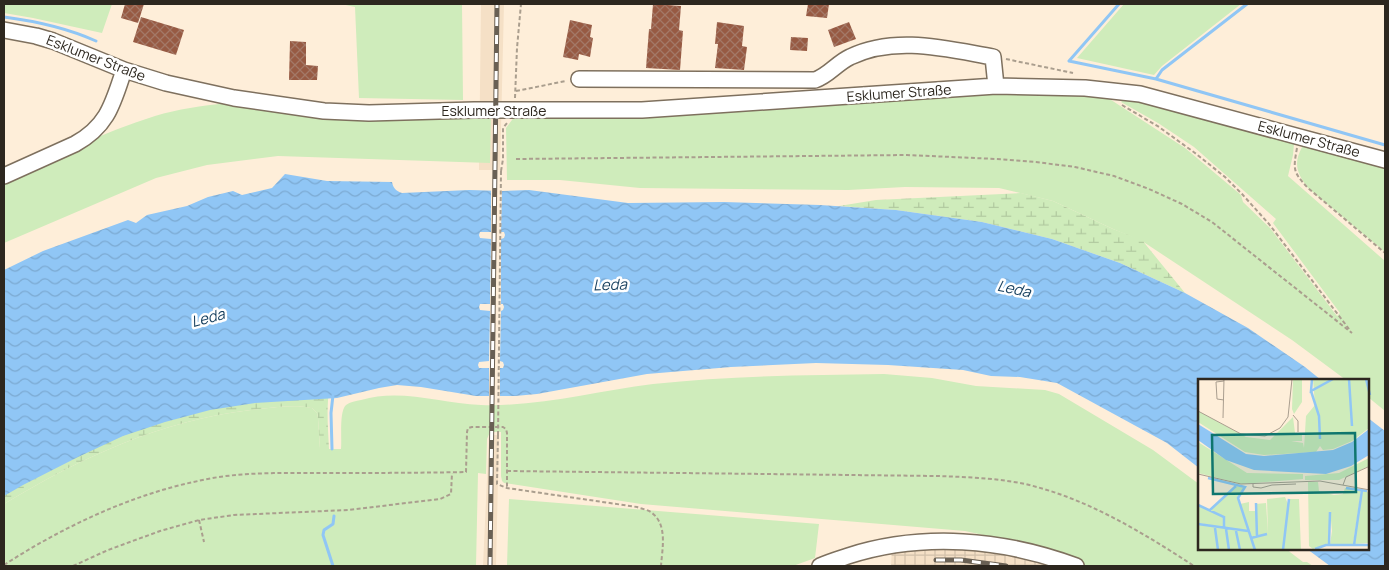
<svg xmlns="http://www.w3.org/2000/svg" width="1389" height="570" font-family="Manrope,sans-serif">
	<style>
		.industrial { fill: url(#industrial-grid) }
		.built { fill: #f5e0c6 }
		.grass { fill: #cfecbb }
		.wetland { fill: url(#wetland-marsh) }
		.water { fill: url(#water-waves) }
		.pier { fill: #feeed9 }
		.lines { fill: none; stroke-linecap: round; stroke-linejoin: round }
		.stream { stroke: #90c6f5; stroke-width: 3 }
		.building { fill: url(#building-cross-hatch) }
		.minor-casing { stroke: #7e705e; stroke-width: 18 }
		.path { stroke: #aa9e8e; stroke-width: 2; stroke-dasharray: 4 2.5; stroke-linecap: butt }
		.minor { stroke: #fff; stroke-width: 15 }
		.rail-casing { stroke: #696054; stroke-width: 5 }
		.rail { stroke: #fff; stroke-width: 3; stroke-dasharray: 9; stroke-linecap: butt }
		.path-bridge { stroke: #aa9e8e; stroke-width: 2; stroke-dasharray: 4 2.5; stroke-linecap: butt }
		.labels { text-anchor: middle; stroke-width: 5; stroke-linejoin: round; paint-order: stroke }
		.street-label { font-size: 14px; fill: #2d271f; stroke: #fff }
		.water-label { font-size: 15px; font-style: italic; fill: #153e5d; stroke: #fff }
		.inset-river { fill: none; stroke: #90c6f5; stroke-width: 2.5 }
		.inset-road { fill: none; stroke: #aa9e8f; stroke-width: 1 }
		.view { fill: #0f766e; fill-opacity: 0.15; stroke: #0f766e; stroke-width: 2.5 }
		.inset-edge { fill: none; stroke: #2d271f; stroke-width: 2.5 }
	</style>
	<defs>
		<pattern id="industrial-grid" width="8" height="8" patternUnits="userSpaceOnUse" patternTransform="scale(1.25)"><rect width="8" height="8" fill="#f5e0c6"/><path d="M0 4h8M4 0v8" fill="none" stroke="#d2c0aa"/></pattern>
		<pattern id="wetland-marsh" width="20" height="14" patternUnits="userSpaceOnUse" patternTransform="scale(1.25)"><rect width="20" height="14" fill="#cfecbb"/><path d="M1 5h8M5 5V1M11 12h8M15 12V8" fill="none" stroke="#b2caa0"/></pattern>
		<pattern id="water-waves" width="16" height="10" patternUnits="userSpaceOnUse" patternTransform="scale(1.25)"><rect width="16" height="10" fill="#90c6f5"/><path d="M0 5q4-4 8 0t8 0" fill="none" stroke="#7caad2"/></pattern>
		<pattern id="building-cross-hatch" width="8" height="8" patternUnits="userSpaceOnUse" patternTransform="scale(1.25)"><rect width="8" height="8" fill="#975a43"/><path d="M0 0l8 8M0 8l8-8" fill="none" stroke="#a37867"/></pattern>
	</defs>
	<rect width="100%" height="100%" fill="#feeed9"/>
	<path class="industrial" d="M954 541 1076 566H891L892 546Z"/>
	<path class="built" d="M481 4H504L500 170H479Z
		M489 435H499L496 566H483Z"/>
	<path class="grass" d="M4 4H112L102 33 33 18 4 13Z
		M341 4H462L463 100 359 98 355 7Z
		M1124 4H1241L1162 66 1154 75 1077 58Z
		M1018 92 1105 96 1185 148 1241 195 1243 202 1270 228 1337 316 1340 313 1273 223 1276 219 1194 147 1158 123 1121 102 1124 99 1190 112 1286 139 1294 144 1293 155 1288 176 1385 261V411L1368 397V380H1346L1292 340 1142 241 1113 229 1053 201 999 188 905 187 848 190 640 188 560 180H507L506 128 515 116 601 118 657 117 786 107Z
		M226 103 491 116 490 163 278 156 207 165 156 178 4 243V179C54 157 103 132 155 116 178 109 202 106 226 103Z
		M1308 146 1385 165V252L1308 188C1297 173 1293 164 1302 147Z
		M884 374 932 378 976 386 1045 390 1059 394 1153 450 1199 484V549H1286L1303 562H1307L1313 566H1083L1006 540 965 531 641 504 504 483 502 481 501 476V432H490L487 439 486 474 478 473 476 566H4V504C80 458 162 420 251 410 270 408 293 404 312 408L317 413 318 418 320 449H341C342 439 339 411 346 405 350 402 356 401 361 400 400 388 440 403 481 405 539 407 595 391 653 384 729 376 807 375 884 374Z
		M509 499 819 524 815 558 793 566H507Z"/>
	<path class="wetland" d="M1021 193 1053 201 1113 229 1142 240 1185 293 1120 263 1052 239 982 222 896 210 839 206 876 200Z
		M330 384C326 406 328 427 329 449H320L318 418 317 413 312 408C293 404 270 408 251 410 162 420 80 458 4 504V478L93 431Z"/>
	<path class="water" d="M285 174 327 181 392 182C393 188 396 191 402 193L469 190 503 191 529 190 628 203 724 202 820 205 896 210 982 222 1052 239 1120 263 1185 293 1248 328 1305 367 1321 380H1199V468L1167 443 1057 383 1020 377 991 376 963 370 888 365 816 363 731 367 647 374 537 394 515 396H476L421 387 397 385 379 388 337 398 255 403 210 410 165 422 123 436 78 457 23 485 4 496V270L43 251 128 220 136 223 147 215 187 206 208 197 233 191 242 195 272 188Z
		M1368 418 1385 431V566H1330L1307 549H1368Z"/>
	<path class="pier" d="M491 188 502 189 501 232H504L505 235 504 238 501 239V304H503L504 307 503 310 501 311 500 361 503 362 504 365 503 368H500V399L489 398V368H479L478 365 479 362 489 361 490 311 480 310 479 307 480 304H490L491 239 480 238 479 235 480 232H491Z"/>
	<g class="lines">
		<path class="stream" d="M1119 4 1069 61 1156 79 1385 145
			M4 17C35 21 67 28 96 41
			M1156 79 1162 70 1247 4
			M332 449 331 413 333 395
			M333 566 323 535 324 530 333 524 334 516"/>
	</g>
	<path class="building" d="M125 4H144L138 23 121 18Z
		M653 4 681 6 679 30 683 31 680 70 646 68 649 29H651Z
		M808 4H829L827 18 806 16Z
		M141 17 184 30 176 55 133 42Z
		M570 20 592 25 590 37 593 38 590 57 579 54 578 60 563 57Z
		M717 22 744 26 742 46 747 47 744 70 715 68 718 44H715Z
		M849 22 856 39 834 47 828 30Z
		M791 37 808 38 807 51 790 50Z
		M290 41 306 42V65L318 66 317 80H289Z"/>
	<g class="lines">
		<g class="minor-casing">
			<path id="minor" d="M4 30 36 36 53 41 124 70 166 83 234 98 324 111 369 113 474 110H642L996 86 1085 88 1140 94 1385 160
				M579 79 815 80C828 76 837 63 850 57 895 35 947 49 993 57L996 86
				M4 176 75 144C108 126 113 103 124 70
				M820 566C829 562 839 559 848 556 923 532 1003 539 1076 566"/>
		</g>
		<path class="path" d="M1006 59 1073 73
			M516 91 566 81
			M515 98 517 48 521 4
			M1122 105 1159 127 1195 153 1225 177 1242 194 1269 224 1349 329
			M1297 148C1293 170 1293 172 1308 188L1385 253
			M516 159 907 155 997 159 1036 162 1075 167 1114 176 1149 189 1182 204 1212 222 1352 333
			M501 171 503 159V128L507 123
			M498 435 497 484 507 488 637 507C642 509 649 510 652 513 668 525 662 550 661 566
			M507 471 937 476C966 477 996 478 1025 484 1086 498 1142 532 1194 566
			M199 520 204 542
			M4 565C61 528 130 495 198 481 236 472 276 473 315 473 365 473 416 473 466 472L467 432 468 428 472 427H503L506 429 507 433V488
			M73 566 108 550 160 531 199 520 234 515 348 510 440 499 451 494 452 473"/>
		<use href="#minor" class="minor"/>
		<g class="rail-casing">
			<path id="rail" d="M936 560H961L1006 566
				M490 566 497 4"/>
		</g>
		<use href="#rail" class="rail"/>
		<path class="path-bridge" d="M498 435 501 171"/>
	</g>
	<g class="labels">
		<g class="street-label">
			<text transform="translate(96 58) rotate(21)" y="5">Esklumer Straße</text>
			<text transform="translate(899 93) rotate(-4)" y="5">Esklumer Straße</text>
			<text x="494" y="116">Esklumer Straße</text>
			<text transform="translate(1309 139) rotate(15)" y="5">Esklumer Straße</text>
		</g>
		<g class="water-label">
			<text transform="translate(610 285) rotate(-2)" y="5">Leda</text>
			<text transform="translate(1014 289) rotate(12)" y="5">Leda</text>
			<text transform="translate(208 318) rotate(-15)" y="5">Leda</text>
		</g>
	</g>
	<g transform="translate(1198 379)">
		<rect width="171" height="171" fill="#feeed9"/>
		<path d="M95 0H104V23L96 35 94 30ZM115 0H171V49L154 62 135 70 125 71 122 67 118 73 66 76 47 73 0 43V32L48 58 72 61 95 38 97 54H104V62H93L105 64 106 69 108 37 117 26ZM0 63 49 94 105 95V100L44 105 0 94ZM171 79V87L141 101H107V97L141 94ZM110 103H120L121 112 136 116 145 115 147 109 163 112 155 165H132L134 152 132 131 130 165 115 170 111 167ZM39 107 47 109 40 117 42 125 51 123V132H58L59 151 58 125 68 124 70 155 64 157 70 155 69 120 87 118 90 125 91 120H101L103 171H0V145L26 149 27 138 12 131ZM164 112 171 113V164L156 165ZM0 126 25 138V148L0 144Z" fill="#cfecbb"/>
		<path d="M0 45 48 75 66 77 135 71 154 63 171 50V76L153 87 128 95 56 91 28 81 0 61Z" fill="#90c6f5"/>
		<path class="inset-river" d="M114 0 113 12 135 0M151 0 154 47M168 0 172 16M113 12 121 37 122 60M10 99 47 108 40 119 57 171M148 109 169 112M58 124 59 158M0 126 26 138V148M12 131 38 107M0 145 50 152M17 149 20 171M28 150 31 171M38 152 42 171M53 159 69 155M131 165 132 133M156 166 164 111M117 170 128 166H170M85 171 91 120"/>
		<path class="inset-road" d="M26 21 19 20 18 3 26 2M0 32 43 55 67 57 82 49 90 38 94 0M95 36 100 42V53M25 39 26 0M0 95 43 105 122 102 172 111M55 105V108L63 109 74 106 98 105M145 106 148 98 172 87"/>
		<path class="view" d="M157 54 158 113 15 115 14 56Z"/>
		<rect width="171" height="171" class="inset-edge"/>
	</g>
	<rect width="1389" height="570" fill="none" stroke="#2d271f" stroke-width="10"/>
</svg>
